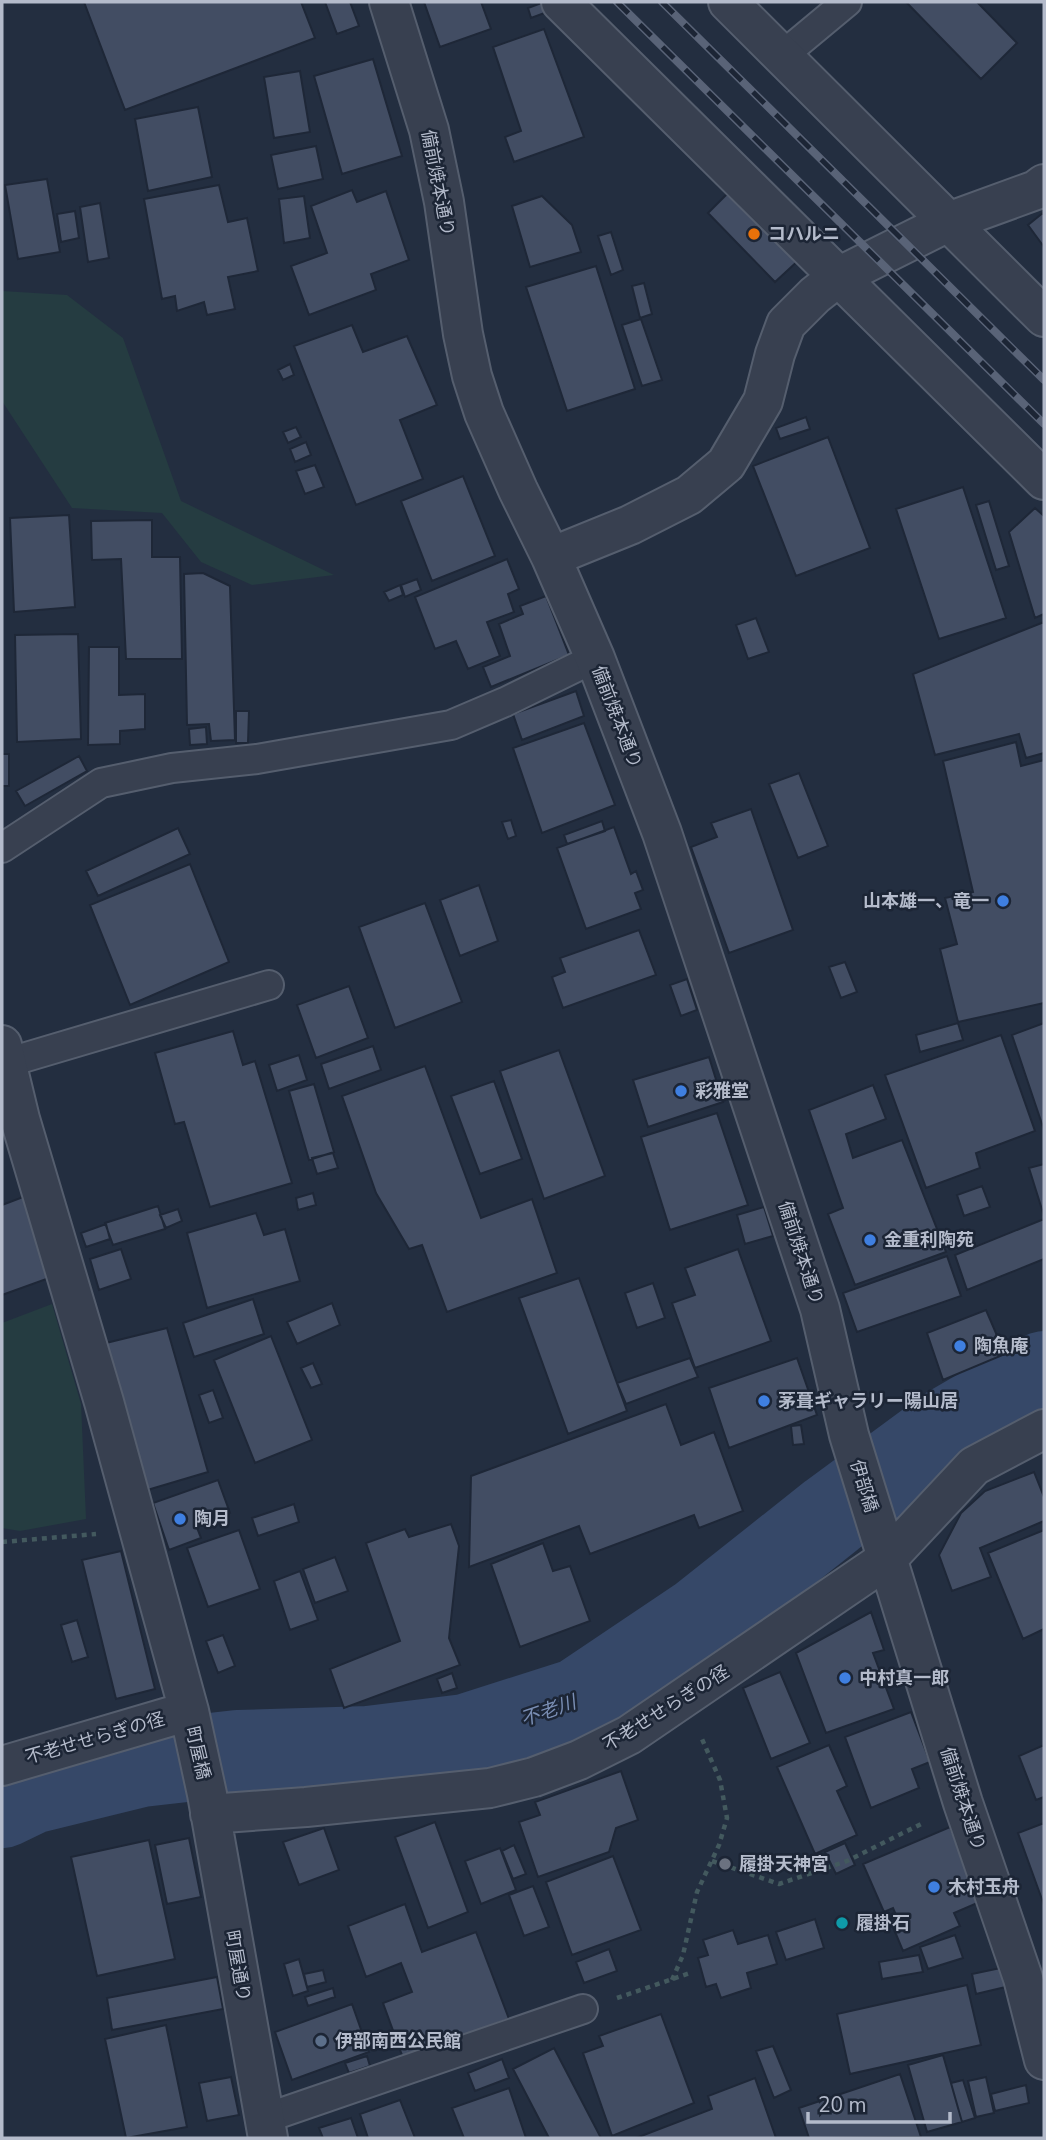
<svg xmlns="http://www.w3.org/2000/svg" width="1046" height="2140" font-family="'Nunito Sans','Noto Sans JP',sans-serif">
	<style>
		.green { fill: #253c41 }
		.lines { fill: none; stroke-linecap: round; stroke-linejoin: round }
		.river { stroke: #364868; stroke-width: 86 }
		.building { fill: #424d63; stroke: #1e2737; stroke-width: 2 }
		.service-casing { stroke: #555e6e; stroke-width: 32 }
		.minor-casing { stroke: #555e6e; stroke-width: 42 }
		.path { stroke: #43595e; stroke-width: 4.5; stroke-dasharray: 5 5; stroke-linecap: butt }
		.service { stroke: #384050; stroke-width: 28 }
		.minor { stroke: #384050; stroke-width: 38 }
		.rail-casing { stroke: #596377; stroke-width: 8 }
		.rail { stroke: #1c2535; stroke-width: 5; stroke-dasharray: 16; stroke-linecap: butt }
		.food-dot { fill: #e8710a; stroke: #1c2535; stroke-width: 2.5 }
		.shop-dot { fill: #3f7fe0; stroke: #1c2535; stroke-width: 2.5 }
		.worship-dot { fill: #6b7280; stroke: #1c2535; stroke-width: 2.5 }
		.culture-dot { fill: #0f9aa8; stroke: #1c2535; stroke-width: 2.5 }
		.service-dot { fill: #5c6f8a; stroke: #1c2535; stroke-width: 2.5 }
		.labels { text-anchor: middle; stroke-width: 5; stroke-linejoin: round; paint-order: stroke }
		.street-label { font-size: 18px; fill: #b4bbcb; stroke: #1c2535 }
		.poi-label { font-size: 18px; font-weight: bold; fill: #b4bbcb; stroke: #1c2535; text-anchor: start }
		.water-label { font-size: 19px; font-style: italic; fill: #7a8eb4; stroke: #1c2535 }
	</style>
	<rect width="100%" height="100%" fill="#232e40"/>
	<path class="green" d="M2 291 67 295 123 338 181 501 334 575 252 585 201 562 162 513 72 508 2 401Z
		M52 1304 81 1404 86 1519 20 1531 2 1528V1323Z"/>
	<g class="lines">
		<path class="river" d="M2 1805 31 1791 141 1764 238 1753 369 1749 466 1737 579 1701 701 1619 832 1515 946 1431 1044 1374"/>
	</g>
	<path class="building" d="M84 2H301L315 38 125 110Z
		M325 2H350L359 26 337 34Z
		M424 2H481L491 29 440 47Z
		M544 2 550 11 531 18 528 8Z
		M906 2H977L1017 43 981 79Z
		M544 29 584 137 514 162 505 137 521 131 493 47Z
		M373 59 402 156 342 174 314 76Z
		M300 71 310 132 274 138 264 77Z
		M198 107 212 177 148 191 135 119Z
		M316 146 323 179 278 189 271 155Z
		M47 179 60 252 18 259 5 185Z
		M219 185 228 222 247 218 258 271 228 277 235 309 207 315 204 302 177 311 175 296 162 299 144 199Z
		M733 188 801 258 775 282 708 213Z
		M352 190 357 202 386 191 409 260 371 274 376 290 309 315 291 266 327 253 311 206Z
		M304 196 310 238 284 243 279 199Z
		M542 196 572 225 581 252 530 267 512 206Z
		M100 203 109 258 88 262 80 207Z
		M75 211 79 238 61 242 57 214Z
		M1044 212V247L1028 225Z
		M611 232 623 270 611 275 598 236Z
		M596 266 635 389 567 411 526 287Z
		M644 283 652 314 640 318 632 286Z
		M641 319 662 380 642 386 622 325Z
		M352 325 363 352 407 336 437 405 400 420 423 479 356 505 294 346Z
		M290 364 294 375 283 380 278 370Z
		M806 417 810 429 780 439 776 428Z
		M296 427 301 437 288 443 283 432Z
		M828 437 870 548 796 576 753 466Z
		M306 442 311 455 295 462 290 449Z
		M315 465 324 487 305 494 296 471Z
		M463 476 495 556 432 581 401 501Z
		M963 487 1006 618 939 639 896 509Z
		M989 501 1009 566 996 570 976 505Z
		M1035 508 1044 516V614L1035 618 1009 532Z
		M69 515 75 607 14 612 10 518Z
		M152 520V557H180L182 659H126L121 559 92 560 91 521Z
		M507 559 519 589 508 594 514 612 487 622 500 656 468 669 456 641 435 649 415 597Z
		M203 573 230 586 235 740 211 741 209 724 187 725 184 574Z
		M417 579 421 590 405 597 401 585Z
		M400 585 403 595 389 601 384 592Z
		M546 596 569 655 491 687 483 667 510 656 499 624 523 614 520 606Z
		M756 618 769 652 748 659 736 625Z
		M1044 622V753L1026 758 1019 734 935 755 913 674Z
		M78 634 81 739 17 742 15 635Z
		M89 647H119V695L145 694V729L120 731V744L88 745Z
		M576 691 584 716 522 740 513 714Z
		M236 711H249L248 743H236Z
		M584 723 615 805 542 833 513 748Z
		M206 727 207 744 190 745 189 729Z
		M1016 742 1021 766 1044 760V1003L958 1022 940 949 957 944 945 898 973 892 943 761Z
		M2 754H9V786H2Z
		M79 756 87 771 25 806 16 791Z
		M799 773 828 846 798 858 769 784Z
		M751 809 793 930 729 953 691 847 717 837 711 823Z
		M511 820 516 836 508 839 502 822Z
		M602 821 605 831 567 844 564 835Z
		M614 827 631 874 636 871 643 890 635 893 641 909 586 929 557 848Z
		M178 828 190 854 98 896 86 871Z
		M190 864 229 962 130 1005 90 905Z
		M479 885 498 941 460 956 440 900Z
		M425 903 462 1002 395 1028 359 927Z
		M639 930 656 975 563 1008 552 977 565 972 560 958Z
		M845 962 857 992 841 998 829 967Z
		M687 979 697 1010 681 1016 670 985Z
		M349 986 368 1038 316 1058 297 1005Z
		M958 1023 963 1040 920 1052 916 1035Z
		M1044 1023V1130L1012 1035Z
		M233 1031 243 1065 255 1061 292 1183 210 1207 184 1122 175 1124 155 1053Z
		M1001 1035 1035 1131 976 1153 980 1168 926 1188 885 1075Z
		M373 1046 381 1070 329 1089 321 1064Z
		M559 1050 605 1176 544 1199 500 1071Z
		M299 1055 307 1080 277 1091 269 1065Z
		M709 1057 723 1102 648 1127 633 1080Z
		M425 1066 481 1218 532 1199 557 1273 447 1312 422 1245 409 1249 376 1193 342 1096Z
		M494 1081 522 1159 480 1174 451 1096Z
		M314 1084 334 1152 309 1160 289 1091Z
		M873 1085 886 1119 846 1134 853 1158 902 1140 946 1252 855 1285 828 1214 843 1208 809 1110Z
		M717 1113 748 1205 670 1230 641 1137Z
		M333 1153 338 1168 317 1174 312 1158Z
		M1044 1164V1216L1029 1168Z
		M982 1186 990 1207 964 1216 957 1195Z
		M313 1193 316 1205 298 1210 296 1198Z
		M23 1197 52 1277 2 1295V1205Z
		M158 1206 165 1229 113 1245 105 1223Z
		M764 1207 773 1236 745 1244 737 1215Z
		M178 1209 182 1221 166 1228 160 1215Z
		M256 1213 264 1235 285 1229 300 1281 207 1308 187 1233Z
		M1044 1219V1259L967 1290 955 1255Z
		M106 1224 110 1239 86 1247 81 1233Z
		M121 1249 131 1279 99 1290 90 1259Z
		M738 1249 771 1341 695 1368 672 1303 695 1295 685 1268Z
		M947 1256 961 1296 857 1332 843 1293Z
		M579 1278 627 1411 568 1434 519 1298Z
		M653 1283 665 1318 637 1328 625 1293Z
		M253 1299 264 1334 194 1357 183 1323Z
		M332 1303 340 1325 297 1344 287 1322Z
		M986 1310 1005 1354 943 1380 927 1333Z
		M167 1328 208 1472 144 1491 106 1343Z
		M271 1336 312 1440 255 1463 214 1360Z
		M690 1358 698 1377 626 1404 617 1383Z
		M797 1358 817 1415 729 1448 709 1388Z
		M313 1363 322 1384 311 1388 301 1368Z
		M213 1390 223 1418 209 1423 199 1395Z
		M666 1404 681 1445 714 1432 743 1511 699 1528 694 1515 590 1554 579 1526 469 1567 471 1476Z
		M801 1425 804 1444 793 1445 791 1426Z
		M1034 1472 1044 1497V1521L980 1548 991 1577 952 1591 939 1555 961 1513 985 1491Z
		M218 1480 230 1513 196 1525 201 1538 169 1550 153 1503Z
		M294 1504 299 1522 258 1536 252 1518Z
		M451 1524 459 1546 449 1638 460 1665 344 1708 330 1669 400 1641 366 1543 405 1529 409 1537Z
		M239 1530 260 1589 208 1607 187 1548Z
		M1044 1530V1629L1023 1639 988 1553Z
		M543 1543 553 1571 570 1566 590 1621 520 1647 491 1564Z
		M121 1551 155 1689 116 1699 82 1560Z
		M335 1557 348 1591 315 1603 303 1569Z
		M300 1571 318 1620 290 1630 274 1581Z
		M871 1612 884 1650 873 1653 894 1709 826 1733 796 1653Z
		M77 1620 88 1657 72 1662 61 1625Z
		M223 1635 235 1666 218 1673 206 1641Z
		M780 1672 810 1743 771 1759 743 1688Z
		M452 1673 457 1688 442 1693 437 1679Z
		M911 1712 930 1762 912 1769 919 1788 871 1808 845 1737Z
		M829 1745 847 1786 837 1791 857 1835 815 1854 777 1767Z
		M1044 1745V1797L1036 1800 1019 1756Z
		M621 1771 638 1820 616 1828 609 1852 538 1877 519 1822 540 1815 535 1802Z
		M435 1822 468 1912 428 1928 395 1837Z
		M1044 1823V1905L1018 1833Z
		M950 1827 982 1901 954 1913 960 1926 903 1951 893 1927 900 1924 893 1908 884 1912 863 1864Z
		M324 1828 339 1870 299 1885 283 1842Z
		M189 1838 201 1897 167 1904 155 1845Z
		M149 1840 175 1959 97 1976 71 1857Z
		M845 1843 855 1865 836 1874 825 1852Z
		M514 1845 526 1874 513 1879 502 1851Z
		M500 1848 516 1890 481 1904 465 1861Z
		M613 1856 641 1930 572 1955 546 1882Z
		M533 1886 549 1927 524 1936 509 1895Z
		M405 1904 422 1952 476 1932 509 2019 403 2058 383 2003 412 1992 401 1963 366 1977 348 1926Z
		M815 1919 824 1948 786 1960 776 1932Z
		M733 1930 738 1944 768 1935 777 1964 747 1973 751 1988 721 1998 716 1984 706 1987 698 1958 708 1955 703 1940Z
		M955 1935 963 1958 928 1969 920 1947Z
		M609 1949 617 1971 584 1983 576 1962Z
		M919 1955 923 1972 882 1979 879 1962Z
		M299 1959 308 1991 293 1996 284 1964Z
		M1010 1966 1014 1985 976 1994 972 1974Z
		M323 1970 326 1982 307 1987 304 1974Z
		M217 1977 223 2009 112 2030 107 1998Z
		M967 1985 981 2045 850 2074 837 2014Z
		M333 1988 335 1997 308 2006 305 1997Z
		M352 2004 369 2052 292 2080 275 2032Z
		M661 2014 694 2103 612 2136 583 2053 603 2046 599 2036Z
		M166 2025 187 2127 126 2138 105 2039Z
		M773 2046 791 2090 774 2098 756 2051Z
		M554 2048 601 2138H549L513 2069Z
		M943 2055 962 2122 927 2132 908 2065Z
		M367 2056 370 2066 349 2073 345 2063Z
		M502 2059 509 2078 475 2091 468 2073Z
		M900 2074 921 2137 809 2138 799 2108Z
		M231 2077 239 2115 207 2121 199 2083Z
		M986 2077 994 2113 976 2117 968 2081Z
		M755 2078 776 2138H636L712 2109 708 2096Z
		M963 2080 975 2118 962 2122 951 2083Z
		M1026 2085 1029 2103 995 2111 991 2094Z
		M509 2088 526 2138H464L452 2108Z
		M400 2100 415 2138H368L360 2114Z
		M351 2118 358 2138H323L319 2128Z"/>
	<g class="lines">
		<g class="service-casing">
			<path id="service" d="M782 56 847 2
				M2 848 101 783 172 768 257 759 451 725 505 702 595 658
				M6 1063 269 985
				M266 2118 583 2009"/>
		</g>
		<g class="minor-casing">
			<path id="minor" d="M389 2 429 130 444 202 463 334 472 376 484 413 518 490 551 557 595 658 662 833 820 1309 849 1435 963 1803 1023 1978 1044 2060
				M561 2 1044 480
				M728 2 1044 317
				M551 557 630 525 689 495 726 464 763 401 775 354 786 324 815 295 838 277 948 222 1036 190 1044 184
				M2 1045 20 1119 104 1402 189 1711 207 1794 268 2138
				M2 1766 189 1711
				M210 1814 306 1807 490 1788 534 1777 579 1760 629 1735 887 1559 974 1466 1044 1429"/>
		</g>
		<path class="path" d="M2 1542 96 1534
			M712 1861 779 1884 847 1861 925 1822
			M672 1980 683 1955 697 1892 719 1845 727 1818 720 1780 702 1739
			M617 1998 690 1973"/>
		<use href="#service" class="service"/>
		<use href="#minor" class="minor"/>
		<g class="rail-casing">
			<path id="rail" d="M617 2 1044 424
				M662 2 1044 380"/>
		</g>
		<use href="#rail" class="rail"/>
	</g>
	<circle class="food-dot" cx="754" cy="234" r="7"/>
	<g class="shop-dot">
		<circle cx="1003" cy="901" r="7"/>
		<circle cx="681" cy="1091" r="7"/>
		<circle cx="870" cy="1240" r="7"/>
		<circle cx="960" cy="1346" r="7"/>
		<circle cx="764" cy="1401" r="7"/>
		<circle cx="180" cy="1519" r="7"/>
		<circle cx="845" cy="1678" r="7"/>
		<circle cx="934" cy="1887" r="7"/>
	</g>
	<circle class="worship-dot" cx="725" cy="1864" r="7"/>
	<circle class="culture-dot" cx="842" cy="1923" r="7"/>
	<circle class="service-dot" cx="321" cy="2041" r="7"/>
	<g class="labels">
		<g class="street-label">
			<text transform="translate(438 183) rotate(79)" y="6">備前焼本通り</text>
			<text transform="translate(617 717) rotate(69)" y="6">備前焼本通り</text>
			<text transform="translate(801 1253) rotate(72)" y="6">備前焼本通り</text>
			<text transform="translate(864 1486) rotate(73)" y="6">伊部橋</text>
			<text transform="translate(666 1708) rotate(-32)" y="6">不老せせらぎの径</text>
			<text transform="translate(95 1738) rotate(-16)" y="6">不老せせらぎの径</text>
			<text transform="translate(198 1753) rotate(77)" y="6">町屋橋</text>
			<text transform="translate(963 1799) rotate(72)" y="6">備前焼本通り</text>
			<text transform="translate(238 1966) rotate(80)" y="6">町屋通り</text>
		</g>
		<g class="poi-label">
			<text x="768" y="240">コハルニ</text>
			<text x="989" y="907" text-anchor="end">山本雄一、竜一</text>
			<text x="695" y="1097">彩雅堂</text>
			<text x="884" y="1246">金重利陶苑</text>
			<text x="974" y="1352">陶魚庵</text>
			<text x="778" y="1407">茅葺ギャラリー陽山居</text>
			<text x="194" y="1525">陶月</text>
			<text x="859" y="1684">中村真一郎</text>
			<text x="739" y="1870">履掛天神宮</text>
			<text x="948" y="1893">木村玉舟</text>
			<text x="856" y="1929">履掛石</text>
			<text x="335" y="2047">伊部南西公民館</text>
		</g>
		<g class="water-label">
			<text transform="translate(548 1710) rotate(-19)" y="7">不老川</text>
		</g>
	</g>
	<rect width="1046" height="2140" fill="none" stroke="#b4bbcb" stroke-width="7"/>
	<path d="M808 2112v10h142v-10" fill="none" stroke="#b4bbcb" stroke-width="3.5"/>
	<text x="818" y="2112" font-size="21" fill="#b4bbcb" stroke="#1c2535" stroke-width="5" paint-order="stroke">20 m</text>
</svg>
